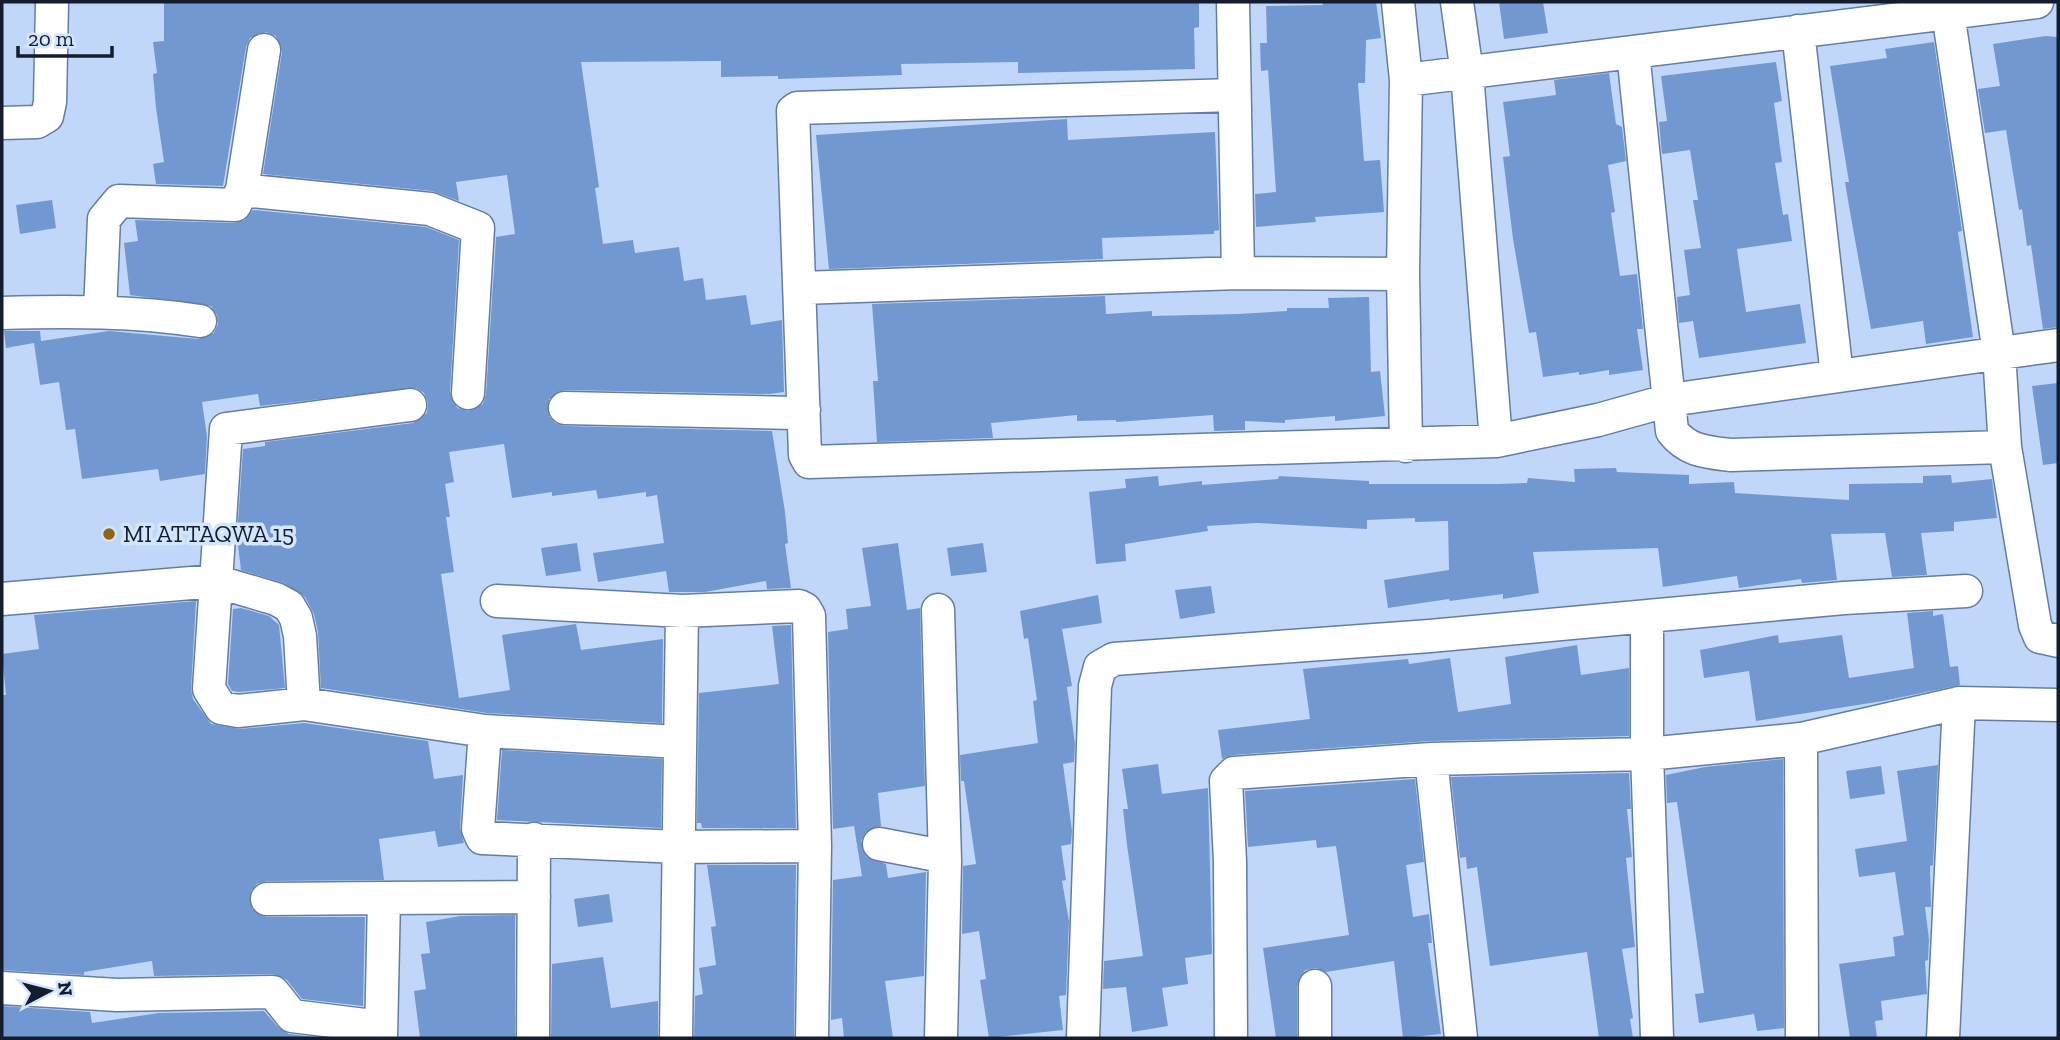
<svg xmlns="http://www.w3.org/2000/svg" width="2060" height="1040" font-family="'Zilla Slab',serif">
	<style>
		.building { fill: #7298d2 }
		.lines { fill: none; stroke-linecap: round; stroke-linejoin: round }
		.street-casing { stroke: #637da5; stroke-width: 35 }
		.street { stroke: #fff; stroke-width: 32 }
		.poi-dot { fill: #90650d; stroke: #d2e4fe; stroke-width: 2.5 }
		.labels { text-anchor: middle; stroke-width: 7; stroke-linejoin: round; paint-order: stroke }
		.poi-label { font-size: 24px; fill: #131d2d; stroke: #d2e4fe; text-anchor: start }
	</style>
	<rect width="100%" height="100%" fill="#c0d7fa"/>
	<path class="building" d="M164 2H1199V27L1194 28 1195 69 1018 73V62L901 64 902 75 778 79V76L721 77V61L581 62 599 187 595 188 603 244 633 240 635 253 679 247 684 281 703 278 706 300 746 295 751 325 782 320 784 392 769 394 565 390 549 399V416L555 423 565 426 772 431 785 512 788 543 785 544 791 588 767 589 766 581 705 592H669L666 571 598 582 593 553 664 543 657 495 646 497V492L598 499 596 490 552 496V492L512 498 504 444 449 452 454 482 445 484 450 517H446L454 572 441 574 459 698 510 690 502 635 576 624 581 650 663 639 662 723 487 713 321 688 318 632 314 614 305 597 284 583 241 570 237 537 243 449 265 446V442L413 423 427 413 428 403 424 393 416 388 260 406 258 394 202 402 207 436 205 474 160 481 158 469 82 479 75 429 66 430 59 382 40 385 34 343 6 348 4 331H40L41 341 109 331 198 339 214 333 218 324 217 315 211 306 130 295 124 243 138 241 135 220 234 223 245 220 253 210 426 227 459 240 450 392 457 408 468 411 483 404 486 394 496 237 515 234 507 175 456 182 459 201 432 191 263 174 282 52 276 36 266 32 250 38 246 47 223 186 156 184 153 164 164 162 156 108 153 74 157 73 153 42 164 41Z
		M1322 2H1376L1381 38 1366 40 1365 83H1358L1364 161 1380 160 1384 212 1315 217 1316 222 1256 227 1255 194 1276 192 1268 70 1261 71 1260 43H1267L1266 6 1323 5Z
		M1499 2H1543L1548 33 1504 39Z
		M2046 36 2058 37V327L2043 329 2031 245 2027 246 2022 209 2019 210 2006 130 1985 133 1978 89 2000 86 1993 44Z
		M1934 42 1962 231 1958 232 1973 337 1926 344 1923 321 1871 329 1849 206 1845 182H1849L1830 66 1887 58 1885 49Z
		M1776 62 1782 101 1774 103 1782 162 1775 163 1783 215 1788 214 1792 241 1737 249 1746 312 1800 304 1806 343 1699 358 1693 321 1679 323 1677 297 1690 295 1684 250 1701 248 1693 200H1698L1690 150 1662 154 1659 122 1667 121 1661 76Z
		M1609 73 1616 124 1622 127 1626 161 1608 165 1615 212 1611 213 1620 276 1637 274 1643 329H1637L1643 370 1609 375V370L1579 375V372L1543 377 1536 332 1529 333 1513 239 1503 157 1510 156 1503 102 1556 95 1554 80Z
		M1067 119 1068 140 1215 132 1219 230 1214 231V234L1102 238 1103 259 829 269 816 135Z
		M52 200 56 228 20 234 16 205Z
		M1105 296 1106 314 1152 311V316L1238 314 1287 311V308H1329L1328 298 1369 297 1371 372 1380 371 1385 416 1335 421V416L1285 420V423L1245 421V430L1214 431 1213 415 1116 422V420L1077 421V415L991 423 993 438 877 442 873 381H878L872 304Z
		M2058 383V463L2043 465 2032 386Z
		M1616 468 1617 472 1689 475V484L1734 482 1735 493 1849 500V484L1923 483V476L1951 475 1952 483 1992 479 1997 518 1954 522V531L1921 533 1927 575 1892 577 1885 533 1831 534 1837 580 1802 583 1801 579 1739 588 1737 576 1663 587 1658 548 1533 552 1539 593 1503 599V594L1450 601 1449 599 1388 608 1384 580 1449 570 1448 521 1415 522V518L1367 520V529L1257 523 1207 526 1208 531 1125 544 1126 561 1096 564 1089 492 1126 488 1125 479 1158 476 1159 486 1202 481V485L1278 479 1279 476 1369 481V484H1498L1527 483 1528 478 1575 482 1574 469Z
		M577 543 581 571 546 576 541 548Z
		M898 543 907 610 920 608 925 786 878 793 881 826 866 832 861 841 867 857 886 864 888 878 926 872 924 976 885 981 893 1038H844L842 1018 831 1020 833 880 862 876 854 826 833 829 828 632 848 629 846 609 871 606 862 548Z
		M983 543 987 572 951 576 947 548Z
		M1211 586 1215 613 1180 619 1175 590Z
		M1098 595 1102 623 1062 629 1072 686 1067 687 1075 744 1074 762 1063 764 1072 831 1071 844 1061 846 1066 880 1062 881 1069 921 1066 995 1059 996 1063 1030 989 1038 980 980 986 979 979 931 962 934 963 866 976 864 964 781H961L960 755 1038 743 1033 701 1037 700 1028 638 1024 639 1020 611Z
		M196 601 191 689 193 699 211 724 240 729 304 723 428 741 434 779 463 775 460 828 464 843 438 847 435 831 379 839 384 880 267 881 257 884 251 891 252 909 266 917H365L363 1006 302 999 287 980 273 974 154 976 152 961 84 972V975L2 970V695H6L2 654 39 649 34 615Z
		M241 608 269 616 279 625 285 688 239 692 232 691 228 684 233 609Z
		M1933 611V616L1943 614 1950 667 1958 666 1960 685 1883 701 1756 721 1749 671 1704 678 1700 650 1778 635 1779 643 1842 635 1849 678 1914 668 1907 613Z
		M791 625 796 828H702L701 823H697L699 693 779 684 772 626Z
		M1577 645 1581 675 1629 668V736L1430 741 1233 755 1222 759 1218 730 1310 719 1303 669 1408 659 1409 664 1450 658 1458 712 1511 704 1505 657Z
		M502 750 662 759 661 828 497 820Z
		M1783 759 1784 1028 1757 1031 1754 1014 1699 1023 1695 994 1704 993 1677 802 1667 803 1666 775 1705 767Z
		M1158 764 1162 794 1208 788 1212 954 1185 958 1188 984 1162 988 1168 1026 1132 1032 1126 987 1103 989 1104 961 1143 956 1127 845 1123 809H1128L1122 769Z
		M1938 765 1933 865 1930 866 1931 907H1925L1929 939 1928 960 1925 961 1927 994 1881 1001 1883 1020 1875 1021 1877 1038H1850L1839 964 1895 956 1893 937 1904 935 1895 872 1859 877 1855 849 1907 841 1897 771Z
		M1881 766 1885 794 1850 799 1846 771Z
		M1629 773 1631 809H1627L1632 857 1626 858 1635 947 1622 949 1633 1018 1630 1019 1633 1038H1599L1587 952 1490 966 1477 867 1467 869 1466 857 1460 858 1451 777Z
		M1415 779 1424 862 1406 865 1413 917 1429 914 1432 943H1428L1441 1034 1403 1038 1394 961 1326 972 1316 968 1305 970 1297 986V1038H1276L1263 948 1349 935 1336 846 1317 848 1316 840 1248 847 1245 791Z
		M707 865H796L794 1038H694L695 996 703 994 699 968 716 965 711 927 716 926Z
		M609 894 613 922 578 927 574 899Z
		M515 915V1038H420L414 991 426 989 421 954 430 953 426 922 461 916Z
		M603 957 611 1008 658 1001V1038H551L552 964Z
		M2 1006 90 1012 92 1023 159 1013 264 1011 278 1027 289 1034 322 1038H2Z"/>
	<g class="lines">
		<g class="street-casing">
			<path id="street" d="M1233 2 1238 273
				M1398 2 1406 80 1403 274 1406 446
				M1457 2 1467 73 1496 441
				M1948 13 1999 353 2005 447 2035 625 2040 637 2058 641
				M1798 31 1837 376
				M1633 52 1672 431C1687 451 1706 452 1730 455L2005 447
				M1406 80 2037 2
				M1234 95 797 108 793 111 805 455 809 462 1496 441 1598 420 1670 400 2058 345
				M2 123 37 122 47 116 50 102 52 2
				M242 190 264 50
				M801 288 1238 273 1403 274
				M100 312 104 219 119 201 235 205 242 190 430 209 478 228 468 393
				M2 313C69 311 134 311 200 321
				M410 405 226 429 209 689 221 708 238 711 304 704 485 731
				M565 408 794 413 804 410
				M2 599 215 581 276 599 289 606 296 618 300 636 304 704
				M497 601 682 611 799 606 805 609 809 616 815 846 812 1038
				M938 610 945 861 941 1038
				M1647 616V754L1657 1038
				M1801 739 1802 1038
				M679 742 485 731 478 829 482 838 678 847 815 846
				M1431 759 1461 1038
				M879 844 942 856 945 861
				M384 898 534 897
				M267 899 384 898 381 1038
				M1315 986V1038
				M2 988 117 995 273 992 292 1016 381 1027
				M533 1038 534 839
				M676 1038 682 611
				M1083 1038 1095 686 1100 667 1114 659 1430 636 1844 598 1966 591
				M1231 1038 1230 861 1226 781 1234 773 1431 759 1647 754 1801 739 1959 703
				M1943 1038 1959 703 2058 705"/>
		</g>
		<use href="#street" class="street"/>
	</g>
	<circle class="poi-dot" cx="109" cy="534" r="7"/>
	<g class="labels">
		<g class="poi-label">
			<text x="123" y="542">MI ATTAQWA 15</text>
		</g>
	</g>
	<rect width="2060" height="1040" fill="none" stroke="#131d2d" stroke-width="7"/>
	<g transform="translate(49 991) rotate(83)" stroke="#d2e4fe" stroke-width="5" paint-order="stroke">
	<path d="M0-5L12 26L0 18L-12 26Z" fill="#131d2d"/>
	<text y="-10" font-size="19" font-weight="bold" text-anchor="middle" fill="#131d2d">N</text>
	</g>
	<path d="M18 46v10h94v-10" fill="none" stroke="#131d2d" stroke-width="3.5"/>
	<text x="28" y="46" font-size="21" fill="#131d2d" stroke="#d2e4fe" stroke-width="5" paint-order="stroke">20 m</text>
</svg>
